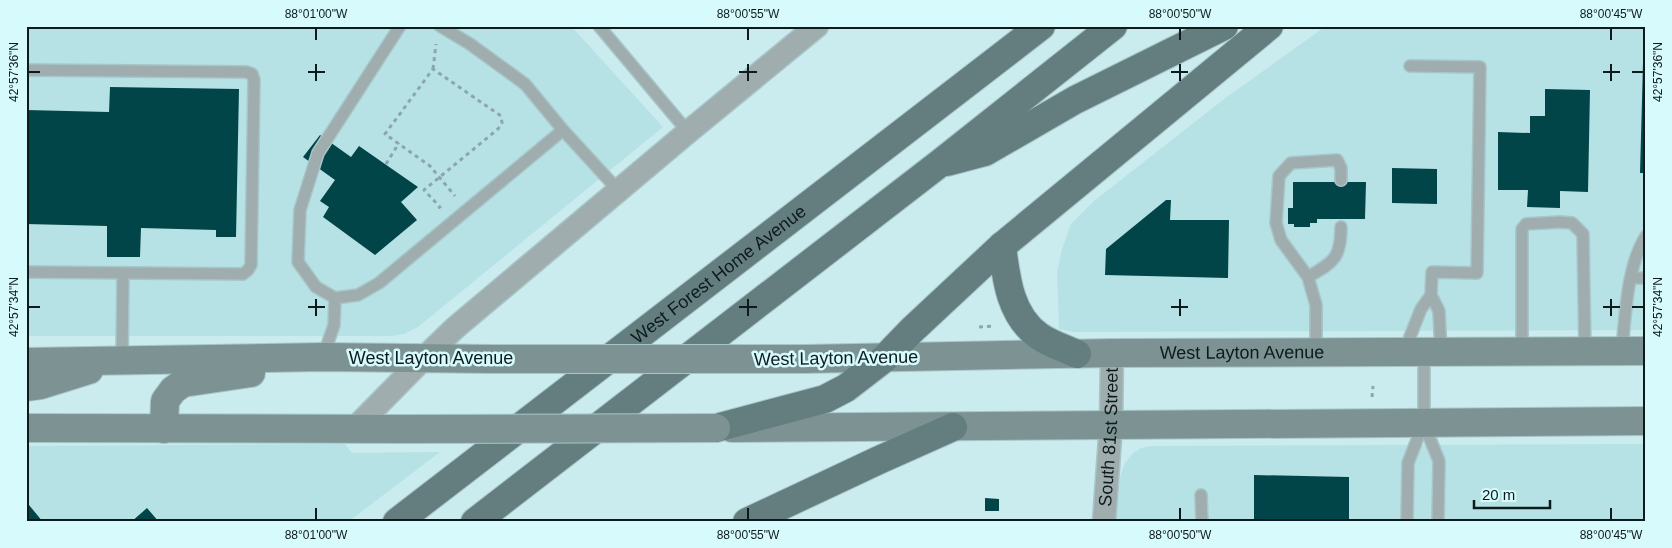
<svg xmlns="http://www.w3.org/2000/svg" width="1672" height="548" font-family="Helvetica,sans-serif">
	<style>
		.built { fill: #b7e2e5 }
		.building { fill: #024549 }
		.lines { fill: none; stroke-linecap: round; stroke-linejoin: round }
		.lane-casing { stroke: #a8c6c9; stroke-width: 14 }
		.street-casing { stroke: #a8c6c9; stroke-width: 25 }
		.secondary-casing { stroke: #a8c6c9; stroke-width: 30 }
		.primary-casing { stroke: #a8c6c9; stroke-width: 30 }
		.path { stroke: #8ca7aa; stroke-width: 3; stroke-dasharray: 4 4; stroke-linecap: butt }
		.lane { stroke: #9fadae; stroke-width: 11 }
		.street { stroke: #9fadae; stroke-width: 22 }
		.secondary { stroke: #7c9293; stroke-width: 28 }
		.primary { stroke: #647e80; stroke-width: 28 }
		.secondary-bridge-casing { stroke: #a8c6c9; stroke-width: 30; stroke-linecap: butt }
		.secondary-bridge { stroke: #7c9293; stroke-width: 28 }
		.ticks { fill: none; stroke: #0e1b1c; stroke-width: 2 }
		.labels { text-anchor: middle; stroke-width: 5; stroke-linejoin: round; paint-order: stroke }
		.street-label { font-size: 18px; fill: #0e1b1c; stroke: #d7fafc }
		.neatline { fill: none; stroke: #0e1b1c; stroke-width: 2 }
		.ticks-label { font-size: 12px; text-anchor: middle; fill: #0e1b1c }
	</style>
	<rect width="100%" height="100%" fill="#caecef"/>
	<path class="built" d="M571 26 663 127 418 327 404 334 392 336H26V27Z
		M1326 26H1646V330L1073 332 1059 329 1057 272 1062 249 1071 224 1094 201 1224 99Z
		M345 444 352 453 440 452 348 522H26V446Z
		M1646 444V522H1116L1120 477 1125 463 1133 453 1141 448 1152 446Z"/>
	<path class="building" d="M1644 26H1646V173H1640Z
		M110 87 239 89 236 237H216V230L141 228 140 257H107V226L26 224V110L109 112Z
		M1545 89 1590 90 1588 192 1560 191V208L1527 207 1528 190H1498V132L1530 133V116H1545Z
		M320 135 351 157 359 146 418 187 401 202 417 220 375 255 323 217 329 207 320 201 335 180 303 157Z
		M1392 168 1437 169V204L1392 203Z
		M1293 182H1366L1365 219H1317V223H1310V227H1294V224H1288V208H1293Z
		M1166 200H1171L1170 220H1229L1228 278 1105 275 1106 249Z
		M1254 475 1349 477V522H1254Z
		M985 498 999 499V511H985Z
		M29 505 43 522H26V508Z
		M147 508 159 522H131Z"/>
	<g class="lines">
		<g class="lane-casing">
			<path id="lane" d="M599 26 688 132
				M1410 66 1480 67 1477 273 1432 272 1431 295 1439 311 1441 353
				M26 70 246 72 252 74 254 80 251 265 248 270 243 274 26 272
				M563 130 618 190
				M1308 277C1333 262 1341 259 1341 227
				M1632 278H1646
				M335 298 316 287 298 262 300 210 318 153 400 26
				M1522 351V229L1526 224 1560 222 1572 223 1583 234 1585 352
				M1622 351C1625 317 1627 265 1646 236
				M1316 352V305L1308 277 1281 240 1276 223 1279 176 1291 163 1337 160 1341 168V180
				M1404 352 1421 309 1431 295
				M323 357 334 325 335 298 358 295 379 283 563 130 525 84 470 44 440 26
				M122 361 123 273
				M1424 424 1439 461 1438 522
				M1201 495 1202 522
				M1407 522 1408 463 1424 422V353"/>
		</g>
		<g class="street-casing">
			<g id="street">
				<path d="M354 429 423 359 455 328 688 132 817 26"/>
				<path id="s1" d="M1104 522 1111 424 1112 353"/>
			</g>
		</g>
		<g class="secondary-casing">
			<g id="secondary">
				<path id="s2" d="M804 359 1112 353 1646 351"/>
				<path d="M26 362 323 357 492 359"/>
				<path d="M26 387 41 385 89 370"/>
				<path d="M26 428 404 429"/>
				<path d="M732 428 1646 421"/>
				<path d="M164 429 165 401 173 390 183 383 251 373"/>
			</g>
		</g>
		<g class="primary-casing">
			<g id="primary">
				<path d="M947 162 985 152 1075 100 1224 26"/>
				<path d="M1002 246C1006 278 1010 316 1039 336 1050 344 1064 348 1077 354"/>
				<path d="M716 428 825 399 846 388 885 358 912 330 1002 246 1269 26"/>
				<path id="s3" d="M397 522 1041 26"/>
				<path d="M475 522 939 164 1113 26"/>
				<path d="M747 522 879 460 953 427"/>
			</g>
		</g>
		<path class="path" d="M433 69 436 44
			M386 164 399 143
			M438 208 440 207 424 190 498 129 502 123 501 116 433 69 385 134 430 166 455 196
			M979 327 995 326
			M1372 397 1373 386"/>
		<use href="#lane" class="lane"/>
		<use href="#street" class="street"/>
		<use href="#secondary" class="secondary"/>
		<use href="#primary" class="primary"/>
		<g class="secondary-bridge-casing">
			<path id="secondary-bridge" d="M492 359H804
				M404 429 716 428"/>
		</g>
		<use href="#secondary-bridge" class="secondary-bridge"/>
	</g>
	<path class="ticks" d="M316 28V40M748 28V40M1180 28V40M1611 28V40M316 64V81M748 64V81M1180 64V81M1611 64V81M28 72H40M308 72H325M739 72H757M1171 72H1188M1603 72H1620M1632 72H1644M316 299V316M748 299V316M1180 299V316M1611 299V316M28 307H40M308 307H325M739 307H757M1171 307H1188M1603 307H1620M1632 307H1644M316 508V520M748 508V520M1180 508V520M1611 508V520"/>
	<g class="labels">
		<g class="street-label">
			<text dy="6" stroke="none"><textPath href="#s3" startOffset="406">West Forest Home Avenue</textPath></text>
			<text dy="6" stroke="none"><textPath href="#s2" startOffset="438">West Layton Avenue</textPath></text>
			<text x="431" y="364">West Layton Avenue</text>
			<text transform="translate(836 358) rotate(-1)" y="6">West Layton Avenue</text>
			<text dy="6" stroke="none"><textPath href="#s1" startOffset="85">South 81st Street</textPath></text>
		</g>
	</g>
	<rect width="1672" height="548" fill="none" stroke="#d7fafc" stroke-width="55"/>
	<path d="M1474 500v8h76v-8" fill="none" stroke="#0e1b1c" stroke-width="2.5"/>
	<text x="1482" y="500" font-size="15" fill="#0e1b1c" stroke="#d7fafc" stroke-width="4" paint-order="stroke">20 m</text>
	<rect x="28" y="28" width="1616" height="492" class="neatline"/>
	<g class="ticks-label">
		<text x="316" y="18">88°01'00"W</text>
		<text x="748" y="18">88°00'55"W</text>
		<text x="1180" y="18">88°00'50"W</text>
		<text x="1611" y="18">88°00'45"W</text>
		<text transform="translate(14 72) rotate(-90)" y="4">42°57'36"N</text>
		<text transform="translate(1658 72) rotate(-90)" y="4">42°57'36"N</text>
		<text transform="translate(14 307) rotate(-90)" y="4">42°57'34"N</text>
		<text transform="translate(1658 307) rotate(-90)" y="4">42°57'34"N</text>
		<text x="316" y="539">88°01'00"W</text>
		<text x="748" y="539">88°00'55"W</text>
		<text x="1180" y="539">88°00'50"W</text>
		<text x="1611" y="539">88°00'45"W</text>
	</g>
</svg>
